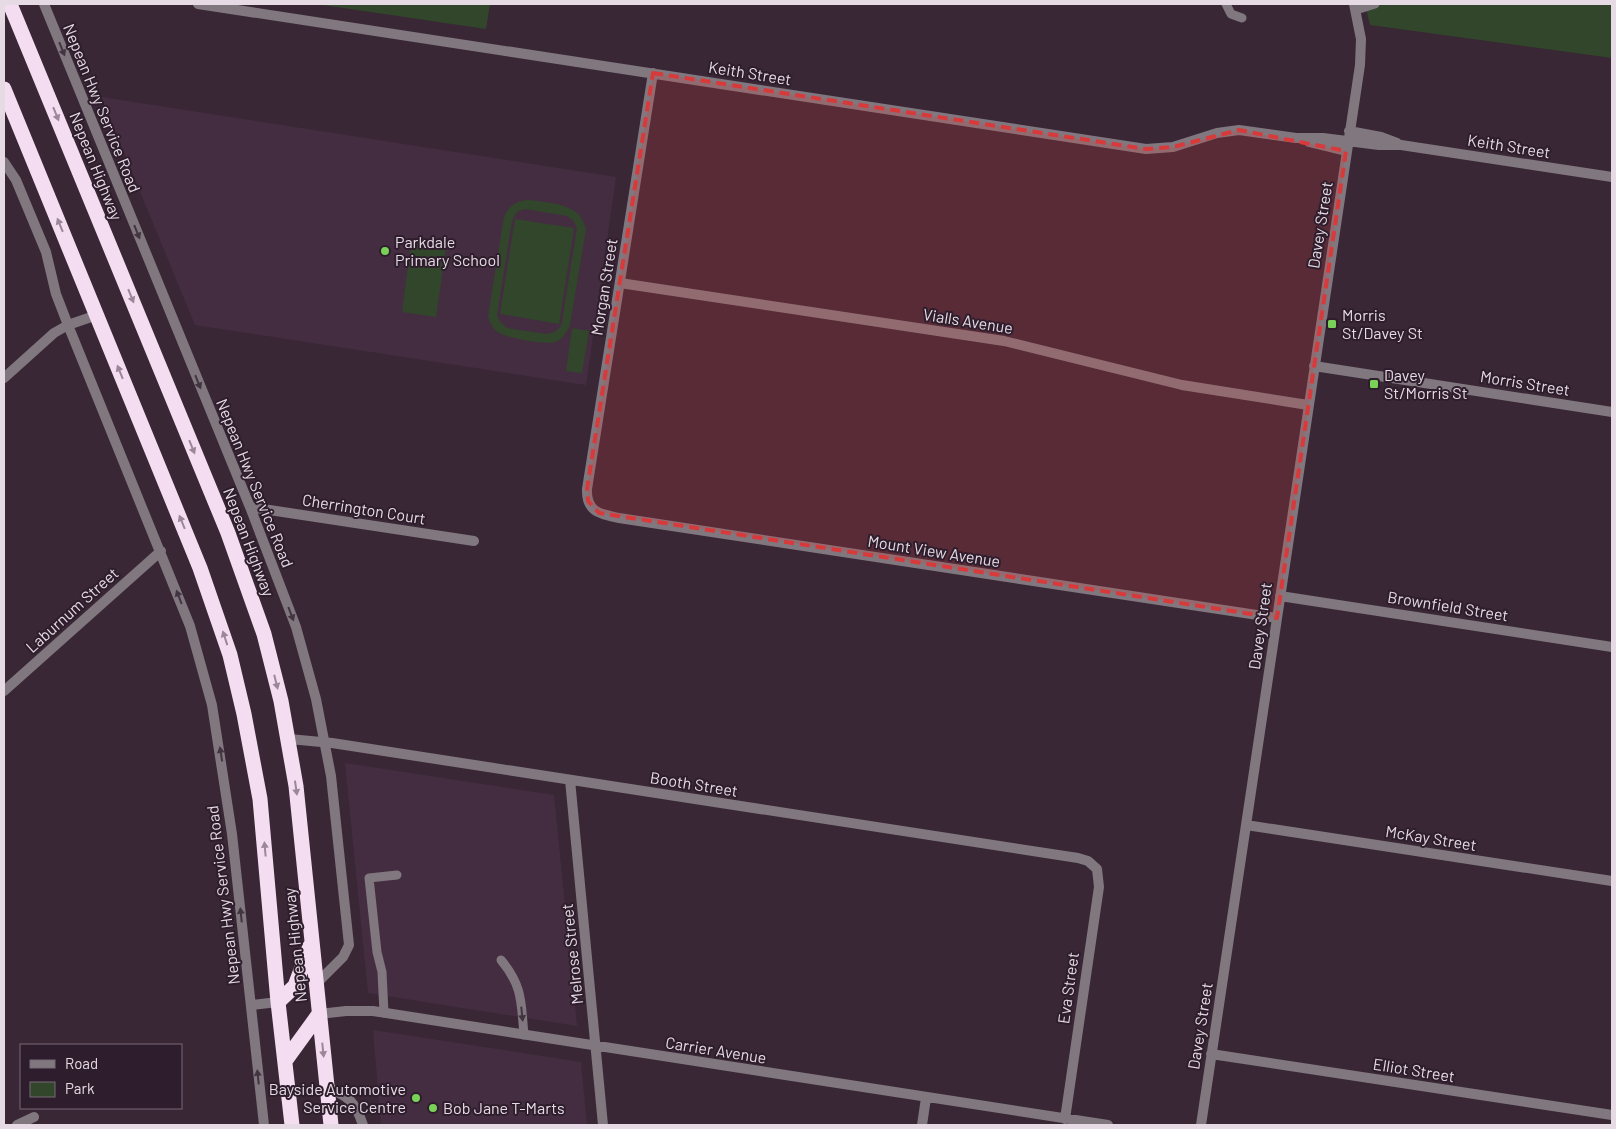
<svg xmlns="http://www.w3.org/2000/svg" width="1616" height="1129" font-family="Barlow,sans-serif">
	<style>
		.built { fill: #442d41 }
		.green { fill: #31462a; fill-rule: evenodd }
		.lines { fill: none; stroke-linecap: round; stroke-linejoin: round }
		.lane { stroke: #81777f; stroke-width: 9 }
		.street { stroke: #81777f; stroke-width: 10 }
		.highway { stroke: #f5ddf1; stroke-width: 15 }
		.oneway { fill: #433441 }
		.oneway2 { fill: #9b8798 }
		.marked { fill: #d83a3b; fill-opacity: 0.2; stroke: #d83a3b; stroke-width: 4; stroke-dasharray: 10 6; stroke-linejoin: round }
		.poi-dot { fill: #79d158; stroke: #2e1d2c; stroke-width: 2 }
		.labels { text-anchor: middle; stroke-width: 4; stroke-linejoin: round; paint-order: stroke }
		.street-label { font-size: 16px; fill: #e6dbe4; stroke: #2e1d2c }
		.poi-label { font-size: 16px; fill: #e6dbe4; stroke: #2e1d2c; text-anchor: start }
	</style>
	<rect width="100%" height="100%" fill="#392736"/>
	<path class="built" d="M101 97 616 177 586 385 195 325Z
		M345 763 554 795 577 1026 368 993Z
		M373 1030 581 1062 587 1125H381Z"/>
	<path class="green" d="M316 4H490L486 29Z
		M1365 4H1612V58L1370 25Z
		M531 200C553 204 580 203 586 229L570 325C567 332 563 339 555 342 545 345 506 338 498 332 492 328 490 322 488 316L504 217C509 205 518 200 531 200ZM525 209 567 216 573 220 577 228 562 322 561 326 555 332 546 334 507 328 500 322 497 315 512 221 517 212Z
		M515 219 574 228 559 324 500 314Z
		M411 243 446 248 436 317 402 312Z
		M572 328 589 331 582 373 566 371Z"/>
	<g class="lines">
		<path class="lane" d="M1226 4 1231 14 1242 18
			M1356 10 1375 4
			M501 960C523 986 521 1003 524 1035
			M384 1013 382 972 377 952 369 878 397 875"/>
		<path class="street" d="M44 4 250 507 296 627 316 699 331 776 349 945 343 957 316 984
			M198 4 1146 149 1173 147 1217 133 1239 130 1296 138H1323L1379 145H1401L1612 177
			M653 73 587 489C586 512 600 514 619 518L1277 618
			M1349 131 1381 137 1397 143
			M1309 142 1346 151
			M4 162 16 180 46 252 56 294 68 325 190 626 212 705 232 834 264 1125
			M620 283 1004 341 1182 385 1308 405
			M1314 366 1612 412
			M4 378 54 333 68 325 97 315
			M250 507 474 541
			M1280 596 1612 647
			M4 691 161 551
			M289 739 332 743 1078 858 1088 861 1097 869 1099 887 1065 1119
			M570 780 603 1125
			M1246 825 1612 881
			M251 1005 278 1002
			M319 1014 346 1011H373L1108 1125
			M1211 1054 1612 1115
			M327 1087C349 1097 355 1101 363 1125
			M17 1125 34 1117
			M922 1125 926 1098
			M1201 1125 1360 65 1361 39 1354 4"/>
		<path class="highway" d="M10 4 228 533 264 634 281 701 296 786 331 1125
			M4 89 200 568 230 655 244 714 260 799 278 1002 292 1125
			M278 1002 295 986 310 946
			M285 1061 319 1014"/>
	</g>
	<defs><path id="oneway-solid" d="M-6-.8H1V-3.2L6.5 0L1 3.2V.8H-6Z" transform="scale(1.25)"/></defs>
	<g class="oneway">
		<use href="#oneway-solid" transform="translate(62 49) rotate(68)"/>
		<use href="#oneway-solid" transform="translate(137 232) rotate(68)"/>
		<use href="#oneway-solid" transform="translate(198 382) rotate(68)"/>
		<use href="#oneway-solid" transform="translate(179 597) rotate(-111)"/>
		<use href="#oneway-solid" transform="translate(291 614) rotate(69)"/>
		<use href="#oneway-solid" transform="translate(221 754) rotate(-99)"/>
		<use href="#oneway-solid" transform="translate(241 915) rotate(-96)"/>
		<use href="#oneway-solid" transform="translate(522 1014) rotate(84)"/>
		<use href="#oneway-solid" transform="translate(258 1077) rotate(-96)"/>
	</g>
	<g class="oneway2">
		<use href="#oneway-solid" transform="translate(56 114) rotate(68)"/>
		<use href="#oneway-solid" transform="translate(60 225) rotate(-112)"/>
		<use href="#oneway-solid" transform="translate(131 296) rotate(68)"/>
		<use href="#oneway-solid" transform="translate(120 372) rotate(-112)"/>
		<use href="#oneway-solid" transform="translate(192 447) rotate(68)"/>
		<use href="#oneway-solid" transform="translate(182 522) rotate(-112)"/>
		<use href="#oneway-solid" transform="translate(225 638) rotate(-108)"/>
		<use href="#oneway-solid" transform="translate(276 682) rotate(76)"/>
		<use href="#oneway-solid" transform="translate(296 788) rotate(82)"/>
		<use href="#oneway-solid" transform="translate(265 849) rotate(-95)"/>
		<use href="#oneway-solid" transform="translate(323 1050) rotate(84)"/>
	</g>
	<path class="marked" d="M653 73 1146 149 1173 147 1239 130 1346 151 1277 618 599 513 588 501 587 489Z"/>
	<g class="poi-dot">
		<circle cx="385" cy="251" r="5"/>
		<rect x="1327" y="319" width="10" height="10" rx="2.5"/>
		<rect x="1369" y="379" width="10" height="10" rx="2.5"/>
		<circle cx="416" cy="1098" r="5"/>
		<circle cx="433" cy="1108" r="5"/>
	</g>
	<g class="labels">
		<g class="street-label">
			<text transform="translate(750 73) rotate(9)" y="6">Keith Street</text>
			<text transform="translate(102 108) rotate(68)" y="6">Nepean Hwy Service Road</text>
			<text transform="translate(1509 146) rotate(9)" y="6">Keith Street</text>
			<text transform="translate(96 166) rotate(68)" y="6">Nepean Highway</text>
			<text transform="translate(1320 225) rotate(-81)" y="6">Davey Street</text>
			<text transform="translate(604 287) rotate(-81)" y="6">Morgan Street</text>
			<text transform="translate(968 321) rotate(9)" y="6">Vialls Avenue</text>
			<text transform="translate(1525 383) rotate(9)" y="6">Morris Street</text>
			<text transform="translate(255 483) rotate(68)" y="6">Nepean Hwy Service Road</text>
			<text transform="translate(364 509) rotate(9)" y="6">Cherrington Court</text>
			<text transform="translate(249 542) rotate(69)" y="6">Nepean Highway</text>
			<text transform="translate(934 551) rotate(9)" y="6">Mount View Avenue</text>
			<text transform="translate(1448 606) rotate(9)" y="6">Brownfield Street</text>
			<text transform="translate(72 610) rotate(-42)" y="6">Laburnum Street</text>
			<text transform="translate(1260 626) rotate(-82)" y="6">Davey Street</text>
			<text transform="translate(694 784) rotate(9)" y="6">Booth Street</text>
			<text transform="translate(1431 838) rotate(9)" y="6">McKay Street</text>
			<text transform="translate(223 895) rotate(-97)" y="6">Nepean Hwy Service Road</text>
			<text transform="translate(295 945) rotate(-96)" y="6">Nepean Highway</text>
			<text transform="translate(572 954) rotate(-96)" y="6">Melrose Street</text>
			<text transform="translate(1068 988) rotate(-82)" y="6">Eva Street</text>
			<text transform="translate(1200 1026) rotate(-81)" y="6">Davey Street</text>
			<text transform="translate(716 1050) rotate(9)" y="6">Carrier Avenue</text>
			<text transform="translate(1414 1070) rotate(9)" y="6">Elliot Street</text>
		</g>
		<g class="poi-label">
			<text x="395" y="248">Parkdale<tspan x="395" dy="18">Primary School</tspan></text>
			<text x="1342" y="321">Morris<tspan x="1342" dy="18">St/Davey St</tspan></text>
			<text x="1384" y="381">Davey<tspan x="1384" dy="18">St/Morris St</tspan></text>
			<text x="406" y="1095" text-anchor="end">Bayside Automotive<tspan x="406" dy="18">Service Centre</tspan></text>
			<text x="443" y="1114">Bob Jane T-Marts</text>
		</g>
	</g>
	<rect width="1616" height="1129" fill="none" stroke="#e6dbe4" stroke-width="10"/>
	<rect x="20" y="1044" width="162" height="65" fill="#2e1d2c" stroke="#786976"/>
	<rect x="30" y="1060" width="25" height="8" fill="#81777f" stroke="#786976"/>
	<text x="65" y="1069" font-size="15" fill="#e6dbe4">Road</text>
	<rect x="30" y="1082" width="25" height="15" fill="#31462a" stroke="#786976"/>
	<text x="65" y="1094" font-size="15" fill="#e6dbe4">Park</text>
</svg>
